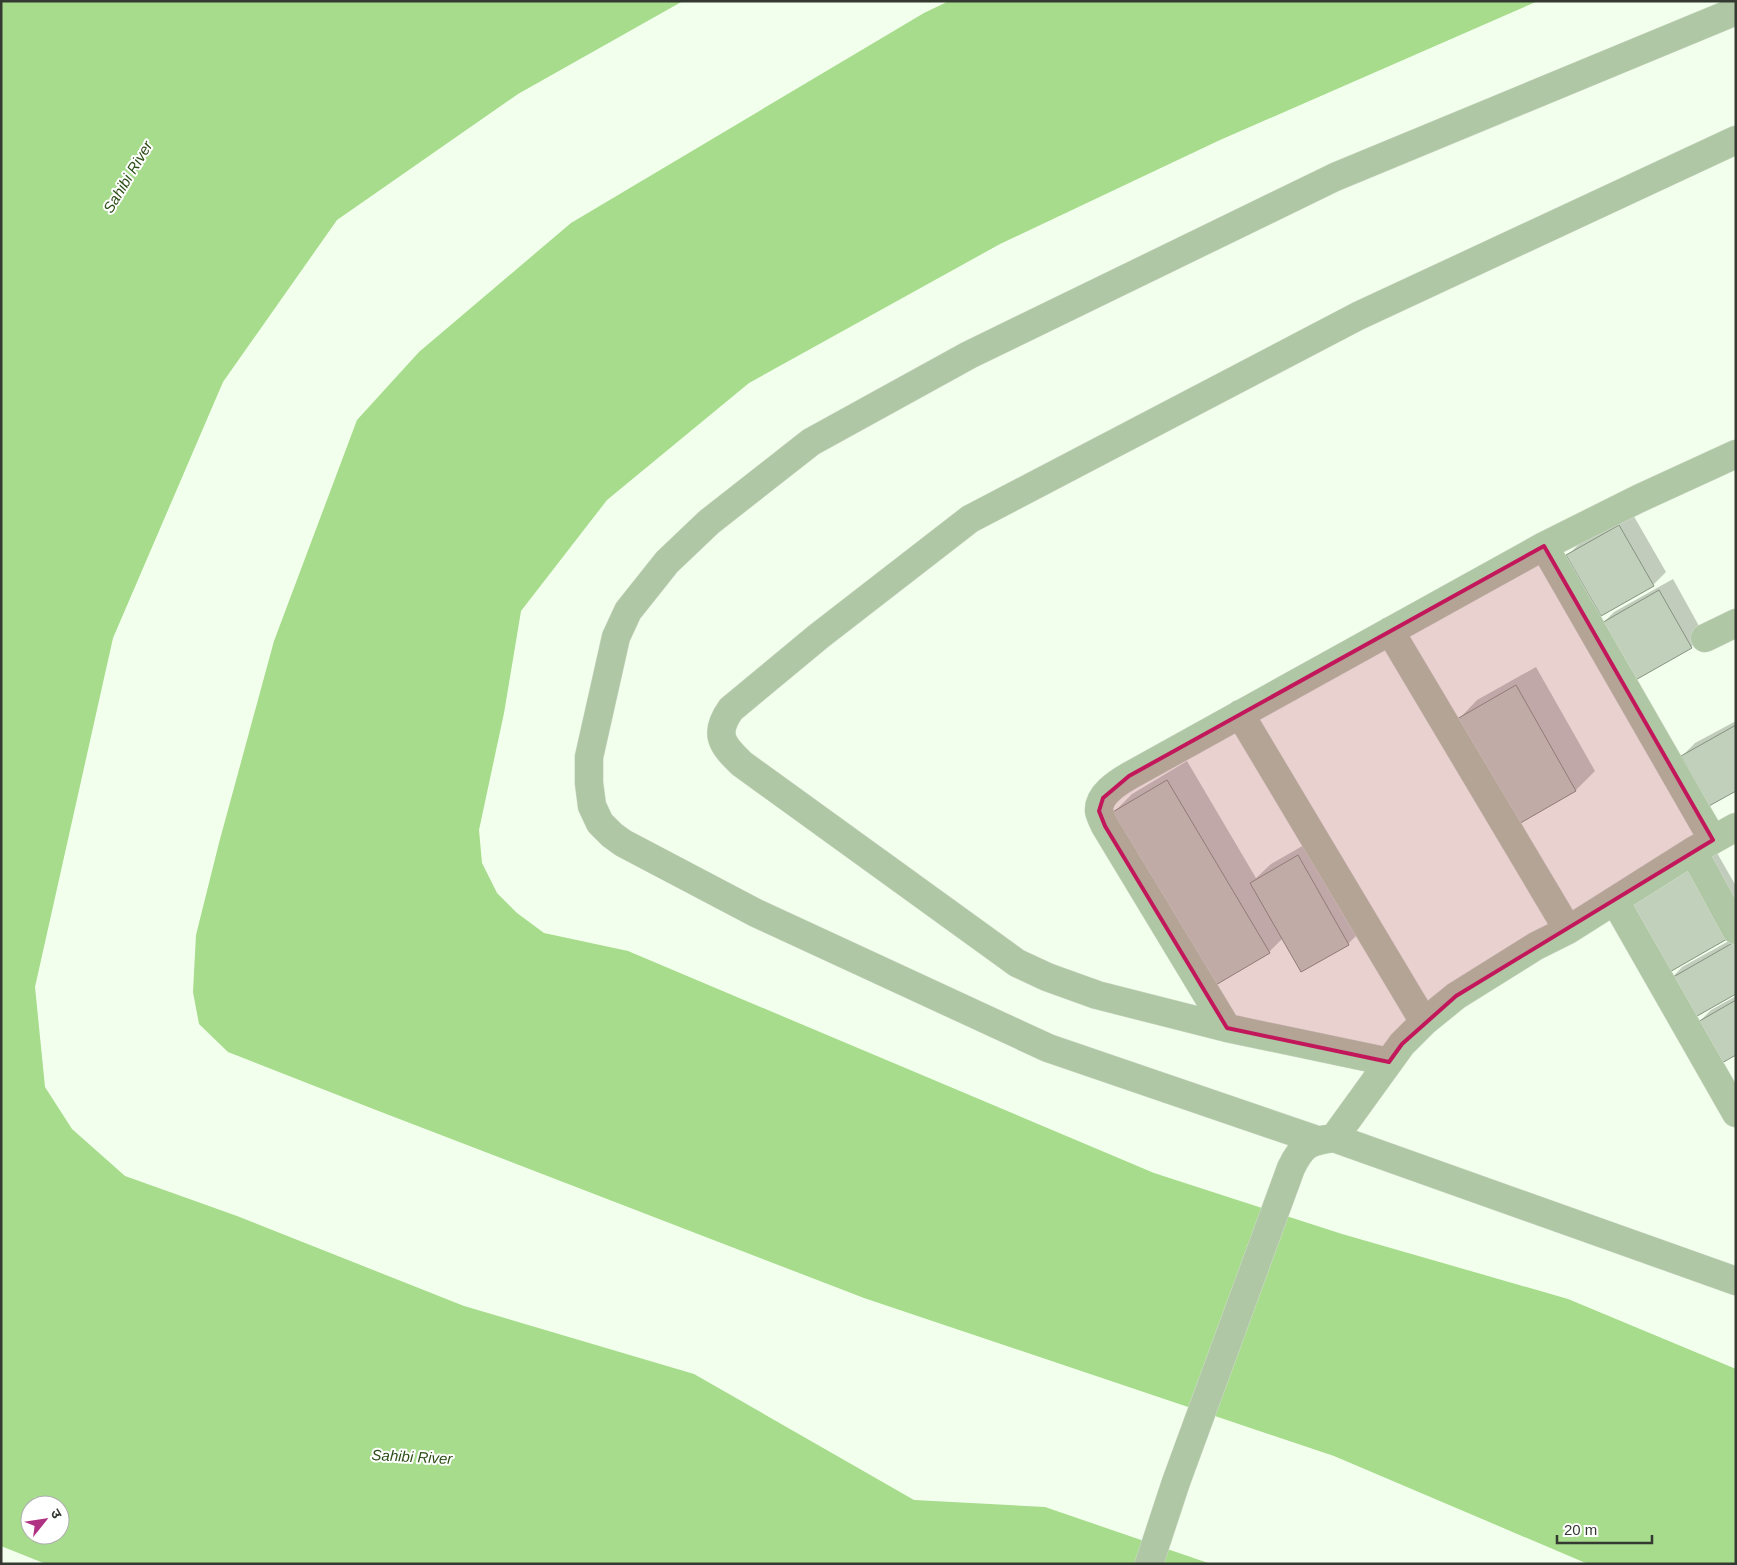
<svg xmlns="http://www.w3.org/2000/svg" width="1737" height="1565" font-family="Arial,'Noto Sans Devanagari',sans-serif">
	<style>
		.water { fill: #a6dc8b; fill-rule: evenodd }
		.shadow { fill: #0003 }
		.building { fill: #c1d0ba; stroke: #85937f }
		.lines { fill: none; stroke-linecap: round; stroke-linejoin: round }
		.minor-casing { stroke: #d0dcca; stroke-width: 29 }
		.minor { stroke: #afc7a4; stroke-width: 28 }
		.marked { fill: #c2185b; fill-opacity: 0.2; stroke: #c2185b; stroke-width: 4; stroke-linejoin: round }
		.labels { text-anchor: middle; stroke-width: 4; stroke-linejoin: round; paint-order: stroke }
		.water-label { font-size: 15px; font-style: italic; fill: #2c4e17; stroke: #fff }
	</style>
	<rect width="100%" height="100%" fill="#f2ffec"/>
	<path class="water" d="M1 1H683L518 94 337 220 223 382 113 638 35 987 45 1087 72 1129 125 1176 237 1216 464 1306 694 1374 914 1500 1045 1507 1211 1564H46L1 1546ZM30 1505H60V1535H30Z
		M949 1H1538L1220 140 1000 244 749 383 607 500 521 611 504 713 479 830 482 863 497 893 517 913 544 933 628 951 1154 1173 1342 1234 1568 1299 1736 1369V1564H1588L1334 1456 864 1298 376 1110 228 1052 199 1024 193 992 196 935 219 843 274 641 357 420 419 352 571 223 924 13Z"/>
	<path class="shadow" d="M1632 513 1666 572 1653 585 1568 555 1581 542Z
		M1673 579 1704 635 1691 647 1601 625 1614 612Z
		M1536 667 1595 771 1576 790 1517 824 1458 720 1477 700Z
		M1736 721V790L1682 756 1695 743Z
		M1187 761 1256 878 1271 864 1318 837 1367 925 1348 944 1283 938 1269 952 1215 984 1113 813 1132 794Z
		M1713 846 1736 886V932L1668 971Z
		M1736 937V992L1670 980 1682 967Z
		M1736 996V1054L1698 1023 1711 1010Z"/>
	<path class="building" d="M1619 525 1654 586 1601 616 1566 555Z
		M1659 590 1692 648 1632 682 1600 624Z
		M1516 685 1576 791 1517 825 1457 719Z
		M1736 725V791L1709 806 1681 756Z
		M1167 780 1270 953 1214 986 1111 813Z
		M1298 855 1349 945 1301 972 1250 883Z
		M1693 864 1734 935 1668 973 1627 901Z
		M1736 941V994L1690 1020 1668 980Z
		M1736 1000V1055L1720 1064 1696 1023Z"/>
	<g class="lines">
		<g class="minor-casing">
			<path id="minor" d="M1544 546 1713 840
				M1390 631 1568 930
				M1705 638 1736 623
				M1240 714 1424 1022
				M1693 851 1736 930
				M1615 901 1736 1113
				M1227 1028 1105 826C1103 822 1100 816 1099 811 1098 795 1117 783 1129 776L1544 546 1638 499 1736 454
				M1389 1062 1227 1028 1097 995 1047 977 1017 963 742 764C722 745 713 734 731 709L819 636 970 519 1358 316 1736 140
				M1334 1138 1402 1044 1424 1022 1456 996 1536 946 1568 930 1693 851 1736 827
				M1317 1140 1048 1048 756 913 623 843 612 835 600 823 592 806 589 783V757L616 637 628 611 667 562 709 522 811 442 969 355 1335 177 1736 11
				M1149 1564 1176 1482 1291 1168C1302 1145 1309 1141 1334 1138L1736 1281"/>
		</g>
		<use href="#minor" class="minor"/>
	</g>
	<path class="marked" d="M1544 546 1713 840 1456 996 1402 1044 1389 1062 1227 1028 1105 826 1099 811 1103 798 1129 776Z"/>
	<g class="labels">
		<g class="water-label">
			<text transform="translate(128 177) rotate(-59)" y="5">Sahibi River</text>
			<text transform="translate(412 1457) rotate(3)" y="5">Sahibi River</text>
		</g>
	</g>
	<rect width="1737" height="1565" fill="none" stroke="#343a31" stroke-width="5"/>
	<g transform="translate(45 1520) rotate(60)"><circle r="24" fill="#ffffff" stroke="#aeb0ad"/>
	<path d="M0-4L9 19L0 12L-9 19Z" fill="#b03383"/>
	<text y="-8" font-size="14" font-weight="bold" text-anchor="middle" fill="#343a31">उ</text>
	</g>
	<path d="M1557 1535v8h95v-8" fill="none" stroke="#343a31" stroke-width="2.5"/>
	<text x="1564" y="1535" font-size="15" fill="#343a31" stroke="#ffffff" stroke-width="4" paint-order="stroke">20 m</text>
</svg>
